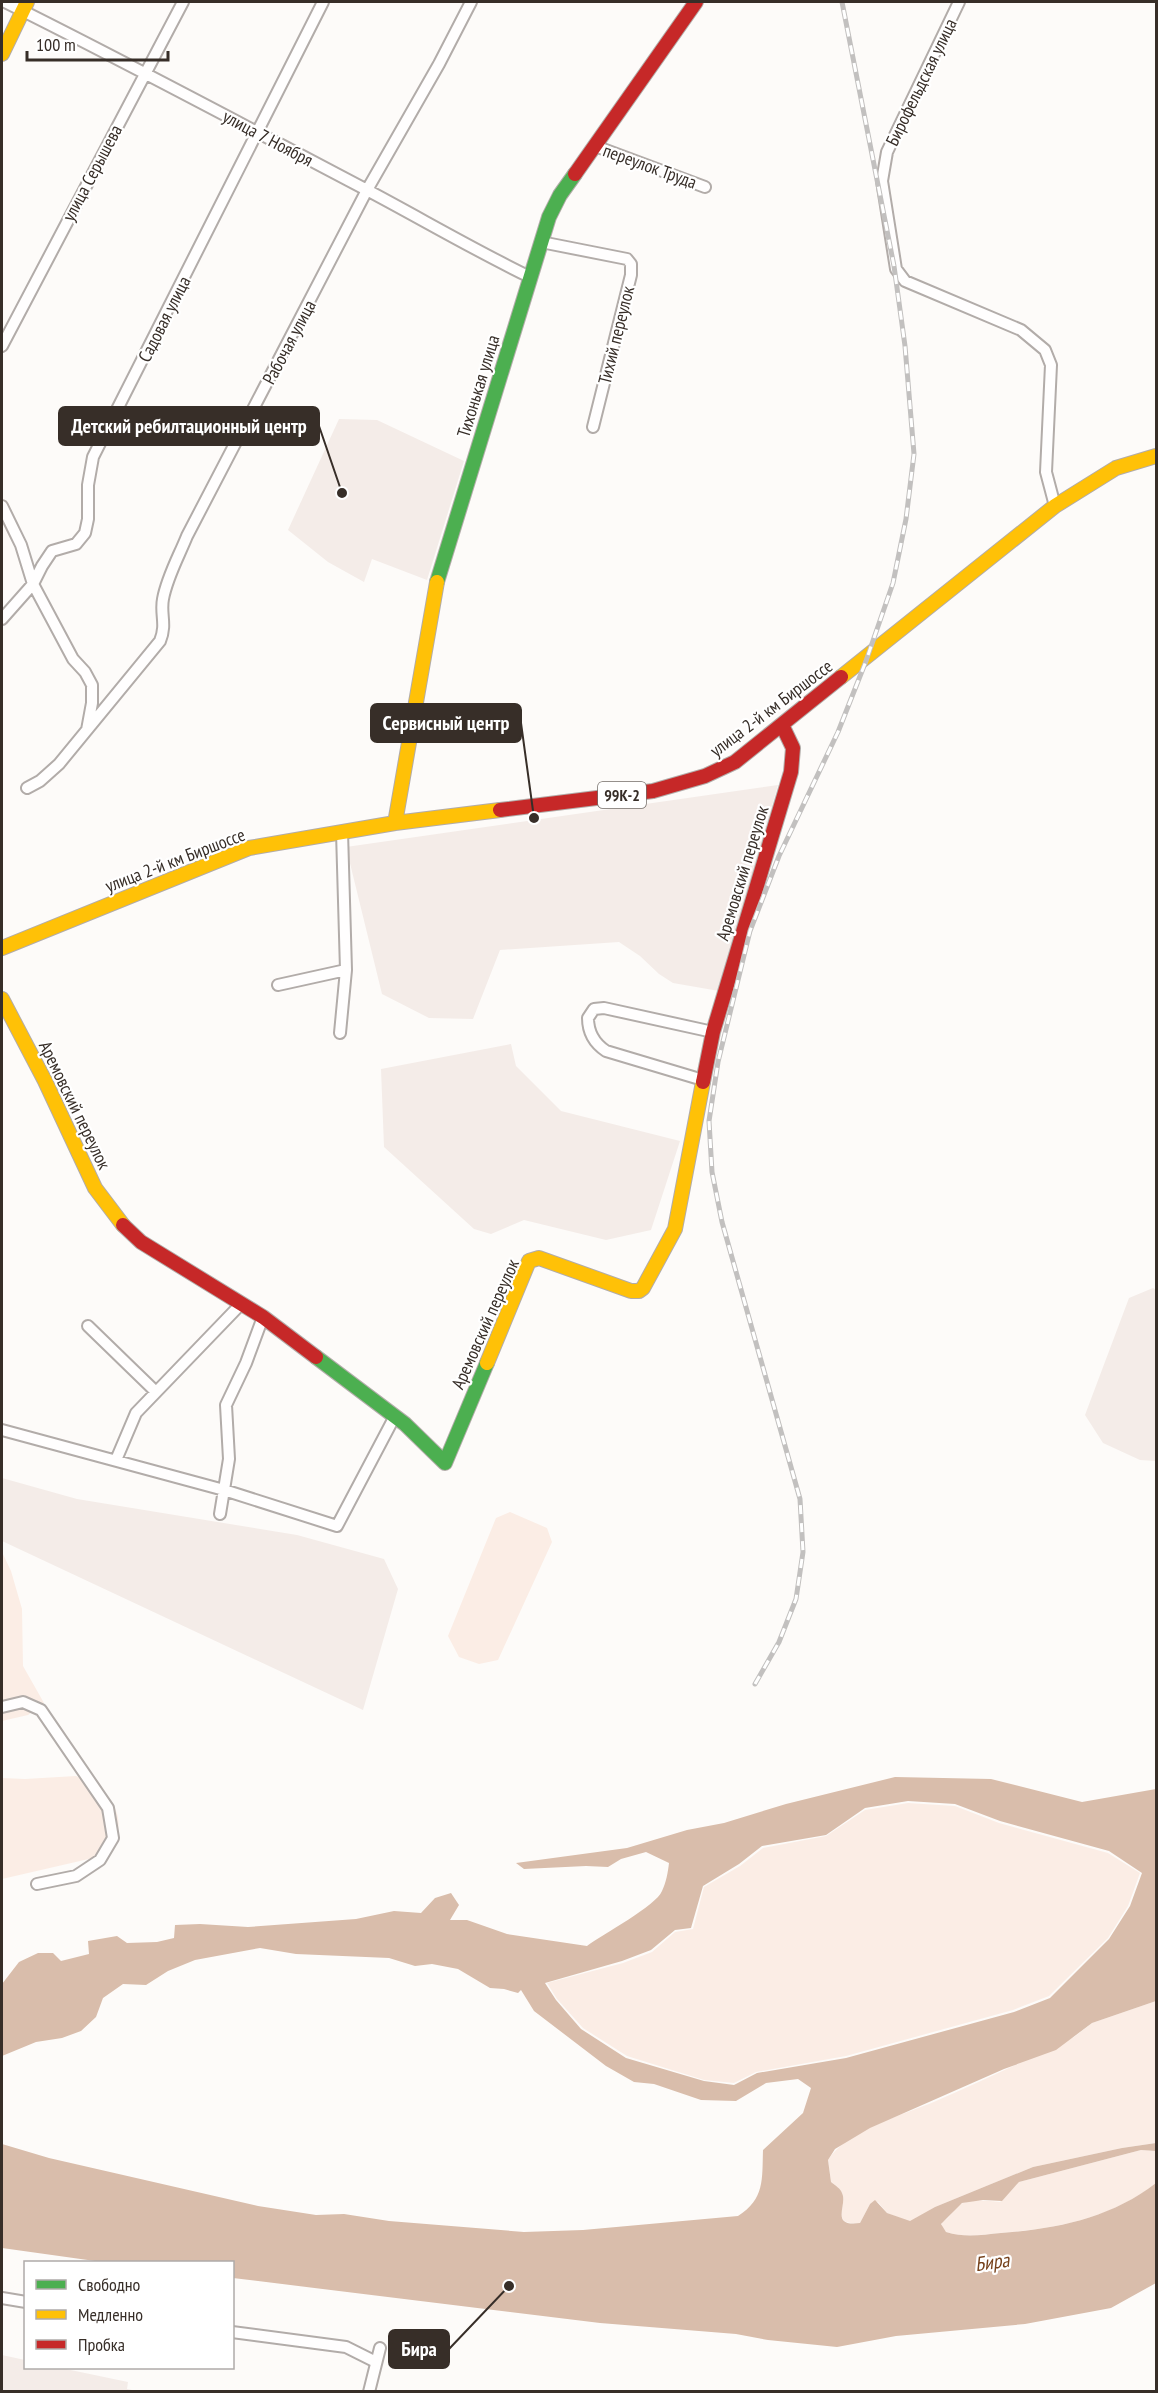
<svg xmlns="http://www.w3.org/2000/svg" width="1158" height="2393" font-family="'PT Sans Narrow',sans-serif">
<rect width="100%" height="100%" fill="#fdfbf9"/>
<!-- built -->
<path fill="#f4ece8" d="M339,419L377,420L464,461L427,580L372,559L364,582L328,562L288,530Z
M778,785L719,991L673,983L659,974L640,956L619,942L500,950L473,1019L429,1018L382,994L346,847Z
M511,1044L516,1066L561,1111L680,1141L651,1230L606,1240L524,1220L491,1234L474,1229L384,1147L381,1069Z
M1153,1288L1156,1290V1461L1140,1460L1103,1443L1085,1415L1129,1298Z
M2,1478L77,1499L297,1535L384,1559L398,1589L363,1710L2,1541Z
M2,2355L25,2360L26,2368H61L128,2382L127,2389L137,2391H2Z"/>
<!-- green -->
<path fill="#fbede5" d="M510,1512L547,1528L552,1542L498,1660L479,1664L459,1657L448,1636L496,1518Z
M2,1552L11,1571L22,1609L23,1666L44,1703L28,1715L2,1721Z
M76,1776C109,1792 129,1811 113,1849L93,1858L2,1879V1778L25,1779Z
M908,1803L955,1806L999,1823L1108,1853L1140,1873L1128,1906L1108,1938L1049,1996L1013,2010L846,2056L756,2072L734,2083L704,2080L627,2056L583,2028L557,1999L547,1983L623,1963L652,1952L675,1932L693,1929L704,1887L740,1866L763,1848L826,1836L865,1810Z
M1156,2001V2143L1122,2148L1033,2167L935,2207L910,2222L887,2213L878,2202L870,2204L860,2223C829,2226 848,2205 842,2193C841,2189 835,2185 831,2182L828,2160C847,2130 903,2115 936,2101C982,2081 1029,2059 1074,2037L1092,2023Z
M1141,2150L1156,2151V2183C1113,2218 1055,2229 1000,2233C981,2235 964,2238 946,2232L941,2226L942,2222C950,2218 950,2214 956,2208C965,2197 987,2201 1000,2202L1019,2182Z"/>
<!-- water -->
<path fill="#d9bdab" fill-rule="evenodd" d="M895,1777L991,1779L1082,1802L1156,1789V2001L1092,2023L1056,2050L1004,2069L870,2128L835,2149L828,2160L831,2182C835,2185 841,2189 842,2193C848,2205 829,2227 860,2223L870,2204L875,2200L887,2213L910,2221L935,2207L1033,2167L1122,2148L1156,2143V2151L1141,2150L1019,2182L1002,2201L983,2200L962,2203L941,2224L946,2232C965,2238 981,2235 1001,2233C1056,2229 1111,2218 1156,2183V2283L1111,2308L1025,2324L896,2336L837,2347L768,2340L736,2334L600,2323L233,2278L232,2262H102L2,2248V2144L49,2158L258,2206L316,2215L344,2214L389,2221L524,2232L583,2230L738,2216C765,2199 762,2179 763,2150L803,2113L811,2088L798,2079L766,2083L736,2101L701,2100L654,2084L634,2082L606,2066L534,2011L521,1990L518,1993L504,1989L490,1988L458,1969L432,1964L415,1966L389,1958L296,1954L260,1948L195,1960L168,1971L146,1985L123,1984L103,1998L96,2017L81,2031L62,2038L36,2042L2,2056V1984L19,1962L38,1953H53L61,1961L89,1954L88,1941L117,1936L127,1943L157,1942L174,1938L175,1925L200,1924L248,1927L356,1919L394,1911L421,1913L435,1898L451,1893L459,1905L450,1920H467L507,1934L587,1946C603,1934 656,1906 662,1891C666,1883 668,1872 669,1863L646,1852L621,1859L608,1867L586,1866L524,1869L516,1863L627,1848L687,1830L724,1823L786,1804ZM908,1801L955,1804L1000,1821L1109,1851L1142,1873L1130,1906L1109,1939L1050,1998L1014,2012L846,2058L757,2073L734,2085L704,2081L626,2058L581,2029L556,2000L545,1983L622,1961L651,1950L675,1930L691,1928L703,1886L739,1864L762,1846L826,1835L865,1808Z"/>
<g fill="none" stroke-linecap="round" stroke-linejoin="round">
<defs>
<path id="street" d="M5,2C126,62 245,126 365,189C420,218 474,250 530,277
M959,2L887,152L882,181L896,269L905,281L1021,330L1045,350L1051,365L1046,472L1055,506
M595,146L705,187
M541,242L627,259L631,264V275L593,427
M2,346L183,2
M2,506L21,545L33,584L73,659L85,672L92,685V703L87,730
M2,619L33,584L42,566L52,551L76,544L85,533L88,519V485L93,457L323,2
M27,788L40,781L59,764L160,641C167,624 160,614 163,599C167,577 179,556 187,536L367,190L439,64L471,2
M278,985L346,970L342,832
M340,1033L346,970
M703,1080L606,1051C594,1043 588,1032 588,1018L594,1009L604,1008L713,1032
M88,1326L156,1392
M2,1430L224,1490L337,1526L395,1416
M116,1460L136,1413L241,1304
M220,1514L229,1459L226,1405L246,1363L263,1317
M2,1707L23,1702L41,1710L108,1808L113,1838L100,1860L76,1876L37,1884
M2,2298L26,2302
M232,2332L346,2347L376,2362
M369,2392L380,2348"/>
<path id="fast" d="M437,582L549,217L560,195L575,174
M316,1357L405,1424L445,1463L487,1363"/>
<path id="slow" d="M2,54L27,2
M841,677L1055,506L1116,468L1156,456
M395,823L437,582
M2,948L249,848L395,823L500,810
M2,999L45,1081L95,1188L123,1225
M487,1363L529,1261L539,1258L631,1291H639L643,1288L675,1229L703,1082"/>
<path id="jam" d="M575,174L696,2
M500,810L653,791L705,776L735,762L841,677
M703,1082L713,1032L791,772L793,748L782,725
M123,1225L141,1242L263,1317L316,1357"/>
</defs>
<!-- street casing -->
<use href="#street" stroke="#b2aca9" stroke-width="14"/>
<!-- fast casing -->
<use href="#fast" stroke="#b2aca9" stroke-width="16"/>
<!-- slow casing -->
<use href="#slow" stroke="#b2aca9" stroke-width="16"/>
<!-- jam casing -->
<use href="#jam" stroke="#b2aca9" stroke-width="16"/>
<!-- street -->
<use href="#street" stroke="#fffefe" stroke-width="10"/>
<!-- fast -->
<use href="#fast" stroke="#4caf50" stroke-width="14"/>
<!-- slow -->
<use href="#slow" stroke="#ffc107" stroke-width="14"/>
<!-- jam -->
<use href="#jam" stroke="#c62828" stroke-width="14"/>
<defs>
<path id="rail" d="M755,1684L779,1642L796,1599L803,1552L800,1499L722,1222L712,1172L709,1121L718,1062L750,931L779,856L838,732L866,661L893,583L906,519L914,454L905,346L894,266L842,2"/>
</defs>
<!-- rail casing -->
<use href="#rail" stroke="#c2c0bf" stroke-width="5"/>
<!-- rail -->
<use href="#rail" stroke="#fff" stroke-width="3" stroke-dasharray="9" stroke-linecap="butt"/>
</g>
<g text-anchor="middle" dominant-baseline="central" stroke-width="4.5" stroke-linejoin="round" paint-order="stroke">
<!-- shield labels -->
<rect fill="#fff" stroke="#736d68" stroke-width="1.5" x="598" y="782" width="48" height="26" rx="4.5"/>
<g font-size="16" font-weight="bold" fill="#372e28">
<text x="622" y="795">99К-2</text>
</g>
<!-- street labels -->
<g font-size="18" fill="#372e28" stroke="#fff">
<text transform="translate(921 82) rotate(-64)">Бирофельдская улица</text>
<text transform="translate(268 138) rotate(28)">улица 7 Ноября</text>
<text transform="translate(650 166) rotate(20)">переулок Труда</text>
<text transform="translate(92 173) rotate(-62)">улица Серышева</text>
<text transform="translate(164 319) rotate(-63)">Садовая улица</text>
<text transform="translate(616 335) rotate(-76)">Тихий переулок</text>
<text transform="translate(289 342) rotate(-62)">Рабочая улица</text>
<text transform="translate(478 386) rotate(-73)">Тихонькая улица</text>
<text transform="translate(771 708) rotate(-37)">улица 2-й км Биршоссе</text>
<text transform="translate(175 860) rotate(-21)">улица 2-й км Биршоссе</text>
<text transform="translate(742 873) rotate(-73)">Аремовский переулок</text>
<text transform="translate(75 1105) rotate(64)">Аремовский переулок</text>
<text transform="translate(485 1324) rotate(-66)">Аремовский переулок</text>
</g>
<!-- water labels -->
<g font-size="20" font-style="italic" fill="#76421c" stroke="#fff">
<text transform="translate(992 2262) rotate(-8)">Бира</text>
</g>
</g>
<!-- callouts -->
<path fill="none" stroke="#372e28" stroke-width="2" d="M342 493L319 426M534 818L521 723M509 2286L449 2349"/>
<g fill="#372e28" stroke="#fff" stroke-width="2">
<circle cx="342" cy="493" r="6"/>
<circle cx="534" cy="818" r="6"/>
<circle cx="509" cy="2286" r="6"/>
</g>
<g fill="#372e28" stroke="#372e28" stroke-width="2">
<rect x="59" y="407" width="260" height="38" rx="6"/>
<rect x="371" y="704" width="150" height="38" rx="6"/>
<rect x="389" y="2330" width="60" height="38" rx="6"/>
</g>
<g font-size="20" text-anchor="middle" font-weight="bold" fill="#fff">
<text x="189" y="433">Детский ребилтационный центр</text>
<text x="446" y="730">Сервисный центр</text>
<text x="419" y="2356">Бира</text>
</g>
<!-- border -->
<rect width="1158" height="2393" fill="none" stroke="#372e28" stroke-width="6"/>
<!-- legend -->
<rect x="24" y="2261" width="210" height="108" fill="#ffffff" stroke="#afaba9" stroke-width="1.5"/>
<rect x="36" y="2280" width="30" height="9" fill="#4caf50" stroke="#afaba9" stroke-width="1.5"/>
<text x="78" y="2291" font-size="18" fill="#372e28">Свободно</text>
<rect x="36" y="2310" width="30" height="9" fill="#ffc107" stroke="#afaba9" stroke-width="1.5"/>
<text x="78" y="2321" font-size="18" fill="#372e28">Медленно</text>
<rect x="36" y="2340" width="30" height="9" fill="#c62828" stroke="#afaba9" stroke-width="1.5"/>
<text x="78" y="2351" font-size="18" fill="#372e28">Пробка</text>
<!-- scale -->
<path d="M27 51v9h141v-9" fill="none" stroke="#372e28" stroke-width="3"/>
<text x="36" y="51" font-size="18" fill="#372e28" stroke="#ffffff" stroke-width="4.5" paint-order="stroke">100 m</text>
</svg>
